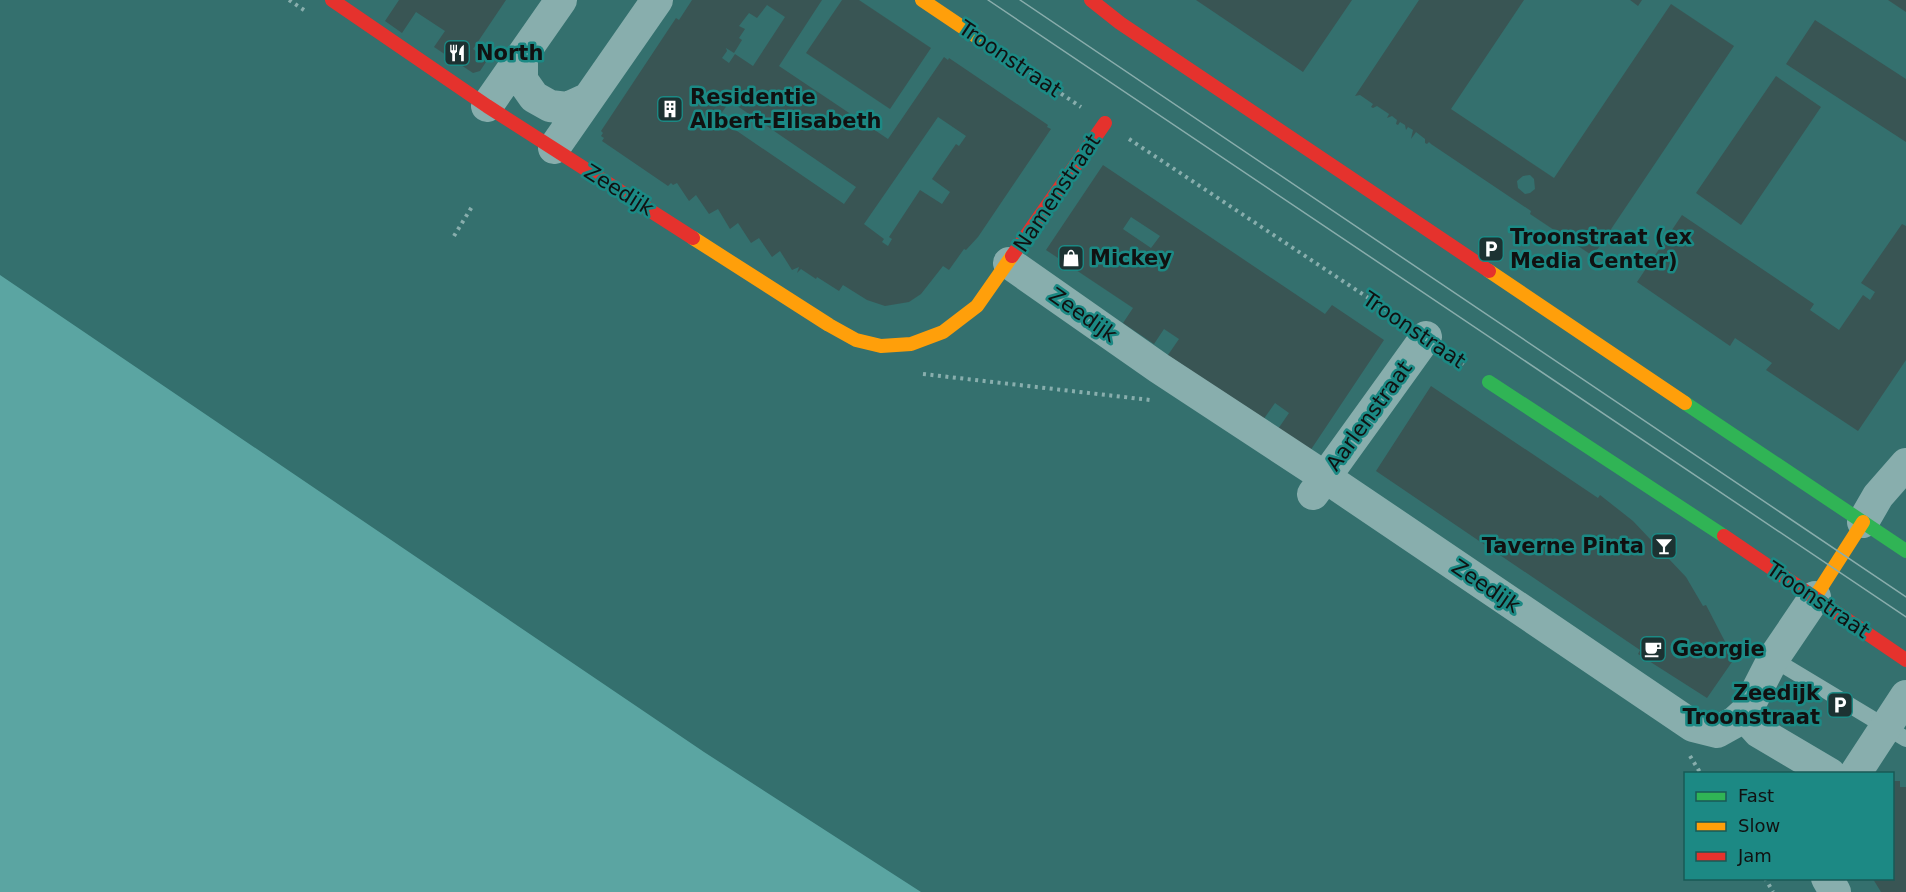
<svg xmlns="http://www.w3.org/2000/svg" width="1906" height="892" font-family="'DejaVu Sans',sans-serif">
<rect width="100%" height="100%" fill="#34706e"/>
<!-- water -->
<path fill="#5ba5a2" d="M0,275L704,752L921,892H0Z"/>
<!-- building -->
<path fill="#395554" fill-rule="evenodd" d="M399,0H506L473,49L488,59L480,71L473,73L434,47L445,31L416,12L402,33L385,21Z
M692,0H822L779,66L888,139L944,57L948,60L949,58L1048,125L1047,127L1051,129L978,237L966,250L964,249L949,270L943,266L921,294L909,302L885,306L867,300L843,285L839,291L817,277L816,279L801,269L797,273L799,267L792,270L780,251L772,257L759,238L751,243L738,223L730,229L718,209L709,214L696,195L689,201L677,183L673,185L671,183L668,186L602,141L604,138L601,136L603,133L601,131L676,18L679,20ZM767,5L785,17L753,66L735,54L729,63L722,58L727,51L726,48L734,53L742,40L739,38L745,29L739,26L749,13L757,18ZM730,101L856,187L844,204L718,118ZM938,117L966,136L959,146L956,144L932,179L950,192L942,204L920,190L889,237L892,239L888,246L882,242L884,239L864,224Z
M842,0H859L931,48L890,109L806,53Z
M1196,0H1352L1303,72Z
M1419,0H1524L1451,109L1554,178L1671,4L1734,46L1593,256L1530,214L1531,211L1431,144L1429,142L1427,144L1425,143V139L1416,132L1411,139L1413,130L1408,127L1406,130L1405,125L1400,122L1398,125L1396,124L1397,120L1392,116L1387,118L1389,114L1377,106L1373,108L1371,107L1373,104L1360,95L1355,96ZM1530,175L1534,179L1535,189L1530,193L1525,194L1518,188L1517,181L1523,176Z
M1630,0H1642L1638,6Z
M1888,0H1906V12Z
M1815,20L1906,79V142L1786,64Z
M1776,76L1821,107L1741,225L1696,193Z
M1103,165L1325,314L1332,305L1384,340L1310,451L1278,429L1289,413L1275,403L1263,420L1168,355L1179,339L1164,329L1154,344L1123,323L1133,308L1046,250ZM1131,217L1160,236L1151,248L1123,229Z
M1682,215L1814,304L1810,310L1839,330L1863,295L1870,300L1875,292L1861,283L1902,224L1906,226V360L1858,431L1766,370L1772,363L1735,338L1730,346L1637,282Z
M1431,386L1598,498L1600,495L1633,521L1686,577L1703,606L1706,605L1734,659L1707,698L1638,654L1640,650L1376,471Z
M1893,781H1900V787H1906V892H1881L1873,879H1893Z"/>
<g fill="none" stroke-linecap="round" stroke-linejoin="round">
<!-- path -->
<path stroke="#88aead" stroke-width="4" stroke-dasharray="3 4.5" stroke-linecap="butt" d="M289,0L304,10
M1005,56L1081,107
M1129,139L1403,321
M454,236L473,205
M1451,355L1464,364
M923,374L1150,400
M1690,756L1701,774
M1765,878L1773,892"/>
<!-- lane -->
<path stroke="#88aead" stroke-width="16" d="M1773,659L1906,739"/>
<!-- street -->
<path stroke="#88aead" stroke-width="32" d="M522,56V80L534,97L550,106L567,108L589,98
M487,106L561,0
M554,148L657,0
M1009,263L1159,368L1325,477L1693,726L1717,732L1735,722L1746,712L1773,659L1815,597
M1313,494L1426,337
M1863,522L1878,496L1906,464
M1746,712L1750,722L1759,732L1830,774
M1855,774L1906,696
M1827,878L1835,892"/>
<!-- fast -->
<path stroke="#30b455" stroke-width="14" d="M1489,382L1724,536
M1685,403L1906,551"/>
<!-- slow -->
<path stroke="#ff9f0a" stroke-width="14" d="M922,0L980,39
M693,238L829,325L856,340L881,346L911,344L943,332L977,306L1012,256
M1489,271L1685,403
M1815,597L1863,522"/>
<!-- jam -->
<path stroke="#e5322d" stroke-width="14" d="M332,0L487,106L693,238
M1091,0L1120,23L1489,271
M1012,256L1105,123
M1724,536L1906,660"/>
<!-- tram -->
<path stroke="#89adac" stroke-width="1.5" d="M988,0L1906,617
M1020,0L1906,597"/>
</g>
<!-- icons -->
<defs>
<symbol id="restaurant-square" viewBox="-11 -11 22 22"><rect x="-9" y="-9" width="18" height="18" rx="4" fill="#1d3232" stroke="#1c8984"/><path d="M-5-6h1v4h1v-4h1v4h1v-4h1v5L-1.5 .5V6h-2V.5L-5-1ZM5-6V6H3V1.5H1.5Q1.5-4 5-6Z" fill="#fff"/></symbol>
<symbol id="building-square" viewBox="-11 -11 22 22"><rect x="-9" y="-9" width="18" height="18" rx="4" fill="#1d3232" stroke="#1c8984"/><path d="M-4-6H4V6H1V3H-1V6H-4ZM-2.5-4.3h1.7v1.8h-1.7ZM.8-4.3h1.7v1.8H.8ZM-2.5-1h1.7V.8h-1.7ZM.8-1h1.7V.8H.8Z" fill="#fff"/></symbol>
<symbol id="parking-square" viewBox="-11 -11 22 22"><rect x="-9" y="-9" width="18" height="18" rx="4" fill="#1d3232" stroke="#1c8984"/><path d="M-3.5-5.5H1a3.5 3.5 0 0 1 0 7H-1V5.5H-3.5ZM-1-3.4V-.6H.8a1.4 1.4 0 0 0 0-2.8Z" fill="#fff"/></symbol>
<symbol id="shop-square" viewBox="-11 -11 22 22"><rect x="-9" y="-9" width="18" height="18" rx="4" fill="#1d3232" stroke="#1c8984"/><path d="M-5-2.5h2.3a2.7 3.5 0 0 1 5.4 0H5L5.5 6h-11ZM-1.5-2.5h3a1.5 2.3 0 0 0-3 0Z" fill="#fff"/></symbol>
<symbol id="bar-square" viewBox="-11 -11 22 22"><rect x="-9" y="-9" width="18" height="18" rx="4" fill="#1d3232" stroke="#1c8984"/><path d="M-6-5H6L.8 .8V4.5H3.5V6h-7V4.5H-.8V.8Z" fill="#fff"/></symbol>
<symbol id="cafe-square" viewBox="-11 -11 22 22"><rect x="-9" y="-9" width="18" height="18" rx="4" fill="#1d3232" stroke="#1c8984"/><path d="M-5.5-4.5H6V0H3Q3 3.5 0 3.5H-2.5Q-5.5 3.5-5.5 0ZM3-3.2v2h1.7v-2ZM-6 4.5H4V6H-6Z" fill="#fff"/></symbol>
</defs>
<g fill-rule="evenodd">
<use href="#restaurant-square" x="442" y="38" width="30" height="30"/>
<use href="#building-square" x="655" y="94" width="30" height="30"/>
<use href="#parking-square" x="1476" y="234" width="30" height="30"/>
<use href="#shop-square" x="1056" y="243" width="30" height="30"/>
<use href="#bar-square" x="1649" y="531" width="30" height="30"/>
<use href="#cafe-square" x="1638" y="634" width="30" height="30"/>
<use href="#parking-square" x="1825" y="690" width="30" height="30"/>
</g>
<g text-anchor="middle" dominant-baseline="central" stroke-width="5" stroke-linejoin="round" paint-order="stroke">
<!-- poi labels -->
<g font-size="21" font-weight="bold" fill="#111" stroke="#1c8984" text-anchor="start">
<text x="476" y="53">North</text>
<text x="690" y="97">Residentie<tspan x="690" dy="24">Albert-Elisabeth</tspan></text>
<text x="1510" y="237">Troonstraat (ex<tspan x="1510" dy="24">Media Center)</tspan></text>
<text x="1090" y="258">Mickey</text>
<text x="1644" y="546" text-anchor="end">Taverne Pinta</text>
<text x="1672" y="649">Georgie</text>
<text x="1820" y="693" text-anchor="end">Zeedijk<tspan x="1820" dy="24">Troonstraat</tspan></text>
</g>
<!-- street labels -->
<g font-size="21" fill="#111" stroke="#1c8984">
<text transform="translate(1010 59) rotate(34)">Troonstraat</text>
<text transform="translate(619 190) rotate(32)">Zeedijk</text>
<text transform="translate(1057 193) rotate(-56)">Namenstraat</text>
<text transform="translate(1083 315) rotate(35)">Zeedijk</text>
<text transform="translate(1414 330) rotate(34)">Troonstraat</text>
<text transform="translate(1369 416) rotate(-54)">Aarlenstraat</text>
<text transform="translate(1486 586) rotate(34)">Zeedijk</text>
<text transform="translate(1818 600) rotate(34)">Troonstraat</text>
</g>
</g>
<!-- legend -->
<rect x="1684" y="772" width="210" height="108" fill="#1c8984" stroke="#185956" stroke-width="1.5"/>
<rect x="1696" y="792" width="30" height="9" fill="#30b455" stroke="#185956" stroke-width="1.5"/>
<text x="1738" y="802" font-size="18" fill="#111111">Fast</text>
<rect x="1696" y="822" width="30" height="9" fill="#ff9f0a" stroke="#185956" stroke-width="1.5"/>
<text x="1738" y="832" font-size="18" fill="#111111">Slow</text>
<rect x="1696" y="852" width="30" height="9" fill="#e5322d" stroke="#185956" stroke-width="1.5"/>
<text x="1738" y="862" font-size="18" fill="#111111">Jam</text>
</svg>
